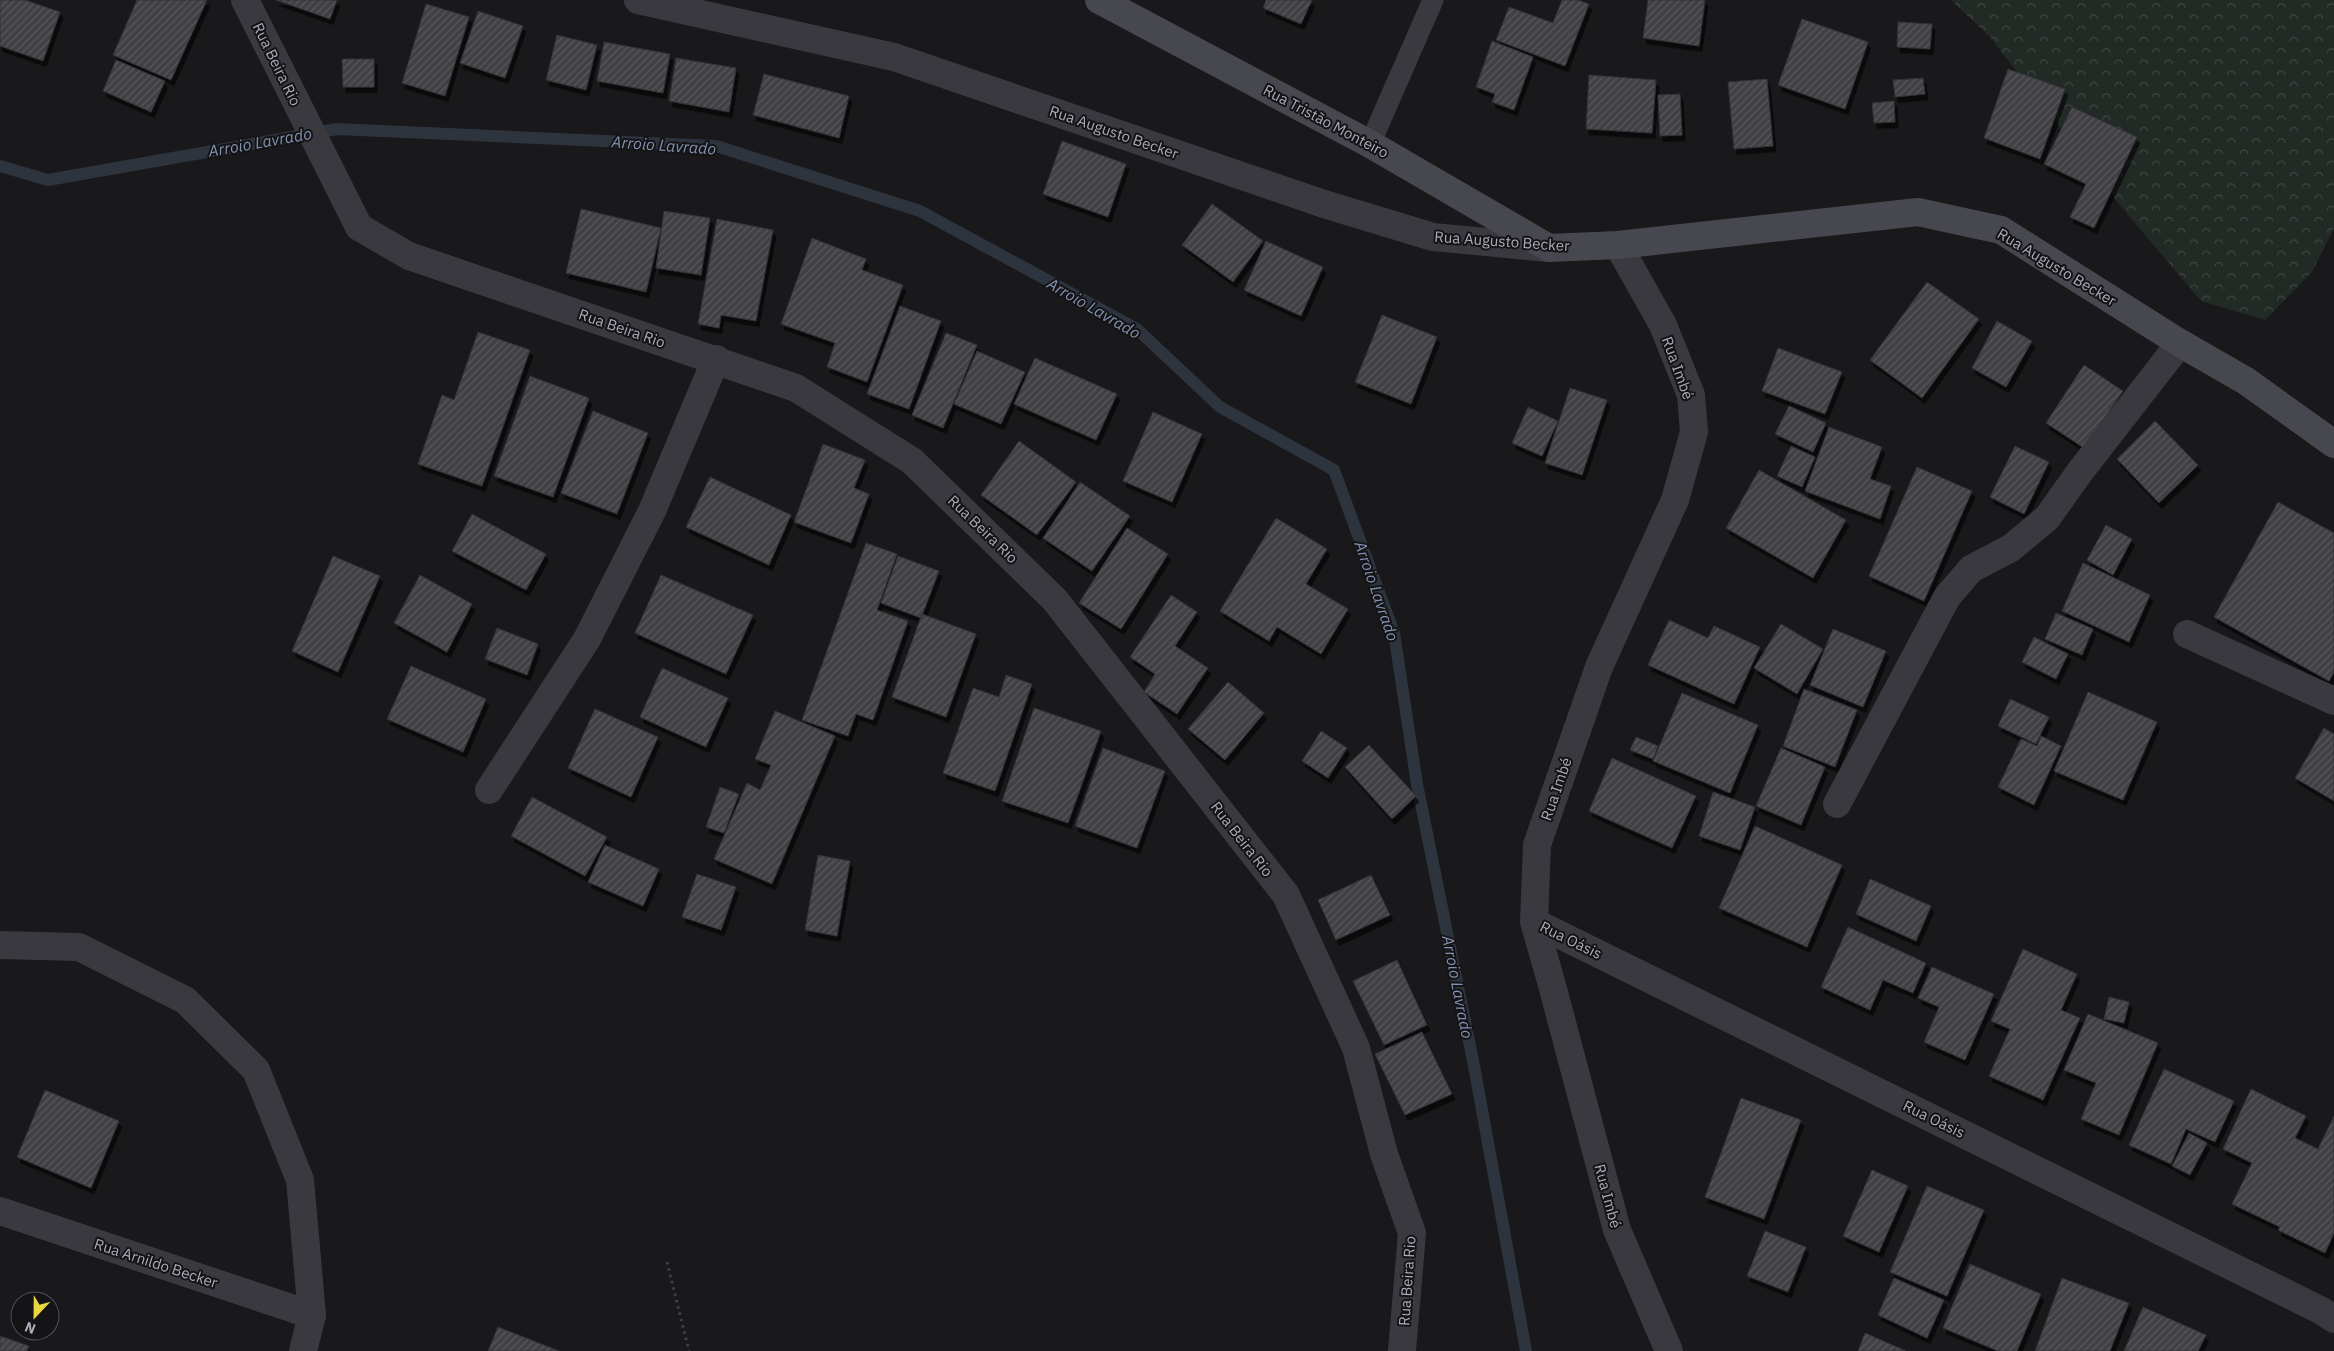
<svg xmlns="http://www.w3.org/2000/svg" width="2334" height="1351" font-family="'IBM Plex Sans',sans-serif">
<defs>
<pattern id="forest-crowns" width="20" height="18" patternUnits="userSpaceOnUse" patternTransform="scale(1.25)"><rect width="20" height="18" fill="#222a25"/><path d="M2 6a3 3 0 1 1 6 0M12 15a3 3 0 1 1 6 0" fill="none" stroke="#3f4643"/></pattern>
<pattern id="building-hatch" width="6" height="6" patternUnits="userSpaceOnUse" patternTransform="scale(1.25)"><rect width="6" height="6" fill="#404044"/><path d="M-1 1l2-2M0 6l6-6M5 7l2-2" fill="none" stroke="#59595d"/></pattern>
<filter id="shadow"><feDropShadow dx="3" dy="5.5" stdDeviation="0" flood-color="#0009"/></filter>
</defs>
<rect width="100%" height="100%" fill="#19181a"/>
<!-- forest -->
<path fill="url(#forest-crowns)" d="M1951,0H2334V228L2312,272L2265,320L2201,301L2119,204L1990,37Z"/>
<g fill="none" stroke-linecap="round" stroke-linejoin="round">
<!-- stream -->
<path stroke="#2e343e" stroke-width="12" d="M0,166L48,180L337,129L716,146L920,211L1137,329L1220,407L1334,470L1394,633L1417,784L1474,1066L1526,1351"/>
</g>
<!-- building -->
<path fill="url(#building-hatch)" stroke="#333236" filter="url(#shadow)" d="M0,0H25L60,12L43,61L0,46Z
M137,0H207L171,80L113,55Z
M276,0H337L330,19Z
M1266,0H1312L1301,24L1263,8Z
M1562,0H1578L1589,4L1565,66L1496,40L1509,7L1553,23Z
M1648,0H1705L1699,46L1643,38Z
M426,4L469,17L445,96L402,83Z
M478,11L523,26L505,78L460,63Z
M1802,19L1868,42L1845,109L1778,85Z
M1898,22L1932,24L1930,49L1897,47Z
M557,35L597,45L586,90L546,80Z
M1492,41L1533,57L1514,110L1492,102L1495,94L1476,87Z
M604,42L670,54L663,93L597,81Z
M676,58L736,68L729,112L669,101Z
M342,59H374V87H343Z
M116,60L165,81L151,112L103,91Z
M2008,69L2065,89L2040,159L1984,138Z
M764,74L849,96L839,138L753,115Z
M1589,75L1656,80L1652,133L1586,129Z
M1923,78L1925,94L1895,97L1893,80Z
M1767,79L1773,146L1734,149L1728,82Z
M1680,94L1682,135L1660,136L1658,95Z
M1894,101L1895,122L1874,123L1872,103Z
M2072,107L2137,137L2094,228L2070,217L2086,184L2044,164Z
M1062,141L1126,164L1108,217L1043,194Z
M1212,204L1263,241L1233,282L1182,245Z
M581,209L661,228L646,292L566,273Z
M664,211L710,218L701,275L656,268Z
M717,219L773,230L756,321L721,315L719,328L698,324Z
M812,238L866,259L862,270L903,285L867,382L827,367L835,343L781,324Z
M1266,241L1323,267L1301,316L1244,290Z
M1927,282L1979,319L1922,398L1870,360Z
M900,306L941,321L909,409L867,394Z
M1382,315L1437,337L1411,404L1355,382Z
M1997,321L2032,341L2006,387L1972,368Z
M478,332L530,350L482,486L418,464L442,395L454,400Z
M946,333L977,345L943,428L912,415Z
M1778,348L1842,372L1825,414L1762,391Z
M977,351L1025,372L1001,424L954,404Z
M1035,358L1117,394L1096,440L1014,404Z
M2084,365L2123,391L2084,448L2046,423Z
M530,376L589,398L553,497L494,476Z
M1570,388L1607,400L1582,475L1545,463Z
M1789,406L1826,423L1813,452L1775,434Z
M1528,407L1558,421L1542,456L1512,443Z
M593,411L648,433L617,514L561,493Z
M1153,412L1202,434L1172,502L1123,481Z
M2155,421L2198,465L2159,503L2117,459Z
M1829,427L1882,447L1870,479L1891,486L1880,519L1805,491Z
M1019,441L1076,482L1037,535L981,495Z
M823,444L865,460L854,488L869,494L851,543L794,522Z
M1791,446L1815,457L1802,487L1777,476Z
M2015,446L2049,462L2024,514L1990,497Z
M1917,467L1972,491L1924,601L1869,576Z
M1759,470L1846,520L1813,578L1726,528Z
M710,477L791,515L769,565L686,527Z
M1080,482L1130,516L1092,571L1043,538Z
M2278,502L2334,533V672L2329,681L2214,617Z
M472,514L546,554L526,590L452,551Z
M1276,518L1327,549L1306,584L1348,609L1321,654L1277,627L1269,641L1220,611Z
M2106,525L2132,539L2113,575L2087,560Z
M1127,528L1168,554L1121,629L1079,603Z
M866,543L897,554L877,610L908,621L873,720L856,714L848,736L802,720Z
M333,556L380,576L338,672L292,651Z
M898,556L939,571L921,618L881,603Z
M2083,563L2150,595L2129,642L2062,611Z
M420,575L472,604L447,652L394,623Z
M661,575L753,615L726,674L635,633Z
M1171,595L1197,612L1175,646L1208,668L1177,714L1144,692L1155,674L1130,657Z
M2056,613L2093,629L2082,655L2045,639Z
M922,614L976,634L946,717L892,697Z
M1669,620L1708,638L1714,626L1760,647L1734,704L1648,665Z
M1781,624L1823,649L1797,694L1754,668Z
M497,628L538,644L527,675L485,659Z
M1833,629L1886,651L1863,707L1810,685Z
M2034,637L2068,654L2056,679L2022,662Z
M411,666L486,699L463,752L387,719Z
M662,668L728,698L706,747L640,717Z
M1006,675L1032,684L995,791L943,773L973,688L999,697Z
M1228,682L1264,713L1225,760L1188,729Z
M1804,689L1857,710L1835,767L1783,746Z
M2088,692L2157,722L2123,800L2054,771Z
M1682,693L1758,725L1730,793L1653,761Z
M2010,699L2049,717L2036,744L1998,726Z
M1034,708L1101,731L1068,823L1002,801Z
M595,709L658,737L631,797L568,768Z
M775,711L835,736L772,884L714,859L747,783L760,790L771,765L755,759Z
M2324,728L2334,734V801L2295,778Z
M1321,731L1347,748L1328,778L1302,761Z
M2041,736L2061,746L2034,805L1998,787L2021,739L2037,746Z
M1636,737L1658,746L1653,759L1630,750Z
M1369,745L1416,796L1392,819L1345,767Z
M1103,748L1165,771L1137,848L1075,826Z
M1781,748L1825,767L1801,825L1756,806Z
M1612,758L1696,796L1672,848L1589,811Z
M720,787L739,794L724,833L706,827Z
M1713,792L1755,807L1740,850L1699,836Z
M532,797L607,837L585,876L511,836Z
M1755,826L1842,865L1807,947L1719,908Z
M605,845L659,869L643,906L588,882Z
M818,855L850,861L837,936L805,930Z
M697,874L736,887L721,930L682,917Z
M1371,875L1390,915L1336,940L1318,900Z
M1870,879L1931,906L1916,941L1856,914Z
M1848,927L1926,963L1913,993L1883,980L1870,1010L1821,987Z
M2023,949L2077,974L2061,1010L2080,1018L2043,1100L1989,1076L2010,1029L1991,1021Z
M1397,960L1427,1025L1384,1045L1353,981Z
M1932,967L1994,994L1965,1060L1924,1042L1939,1007L1918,998Z
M2109,997L2129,1002L2124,1023L2104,1019Z
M2088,1014L2158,1043L2119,1135L2081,1119L2096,1083L2064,1070Z
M1422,1032L1452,1094L1405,1115L1375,1054Z
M2164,1069L2234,1101L2215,1142L2186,1129L2171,1164L2129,1145Z
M2251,1089L2306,1116L2295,1138L2318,1149L2334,1116V1233L2325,1253L2278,1230L2280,1227L2232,1204L2252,1163L2223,1149Z
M45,1090L119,1121L91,1188L17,1157Z
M1741,1098L1801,1120L1764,1219L1705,1197Z
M2189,1133L2207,1143L2190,1175L2172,1166Z
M1872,1170L1908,1186L1879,1252L1843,1236Z
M1927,1186L1984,1210L1947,1296L1890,1272Z
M1765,1231L1806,1247L1788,1292L1747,1276Z
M1970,1264L2041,1294L2017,1351H1998L1943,1328Z
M1894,1278L1944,1300L1927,1338L1878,1315Z
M2062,1278L2129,1303L2110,1351H2035Z
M2143,1307L2206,1335L2198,1351H2124Z
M498,1327L559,1351H488Z
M1865,1333L1906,1351H1858Z
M0,1336L29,1346L27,1351H0Z"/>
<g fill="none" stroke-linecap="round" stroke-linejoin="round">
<!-- path -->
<path stroke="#3f4046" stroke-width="3" stroke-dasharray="2.5 4" stroke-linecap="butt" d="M667,1262L689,1351"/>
<!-- service -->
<path stroke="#3a393f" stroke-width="21" d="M1370,144L1433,0"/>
<!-- minor -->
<path stroke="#3a393f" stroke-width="28" d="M245,0L359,227L409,256L796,388L912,461L1055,600L1286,895L1356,1048L1384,1154L1412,1233L1402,1351
M1618,245L1663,325L1691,395L1694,432L1675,500L1599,667L1537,845L1534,922L1552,985L1617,1230L1669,1351
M2187,634L2334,701
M489,790L587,639L652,511L716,359
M1837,804L1947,597L1971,569L2011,548L2047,518L2079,473L2180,343
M1534,922L2322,1311L2334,1319
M0,1211L312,1315"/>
<!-- tertiary -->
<path stroke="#3a393f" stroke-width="28" d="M638,0L894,57L1324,204L1433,237L1549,248
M0,945L79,947L185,1000L256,1070L300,1180L312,1315L303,1351"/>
<!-- secondary -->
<path stroke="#47474f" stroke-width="28" d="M1099,0L1370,144L1549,248L1618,245L1918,212L2001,230L2180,343L2246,381L2334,444"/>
</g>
<g text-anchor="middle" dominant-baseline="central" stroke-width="4" stroke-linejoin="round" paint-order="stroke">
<!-- street labels -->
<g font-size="15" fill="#abacb9" stroke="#141315">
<text transform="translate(277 64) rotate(64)">Rua Beira Rio</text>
<text transform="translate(1326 121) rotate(28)">Rua Tristão Monteiro</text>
<text transform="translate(1114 132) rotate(19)">Rua Augusto Becker</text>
<text transform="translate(1502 241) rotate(4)">Rua Augusto Becker</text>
<text transform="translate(2057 267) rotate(31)">Rua Augusto Becker</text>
<text transform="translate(622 328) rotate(19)">Rua Beira Rio</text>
<text transform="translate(1678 368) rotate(70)">Rua Imbé</text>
<text transform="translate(983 529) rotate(44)">Rua Beira Rio</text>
<text transform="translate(1556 789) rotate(-71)">Rua Imbé</text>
<text transform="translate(1242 839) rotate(52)">Rua Beira Rio</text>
<text transform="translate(1571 940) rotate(26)">Rua Oásis</text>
<text transform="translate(1934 1119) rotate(26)">Rua Oásis</text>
<text transform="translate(1608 1196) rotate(75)">Rua Imbé</text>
<text transform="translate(156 1263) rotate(18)">Rua Arnildo Becker</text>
<text transform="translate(1407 1281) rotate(-86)">Rua Beira Rio</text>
</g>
<!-- water labels -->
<g font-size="16" font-style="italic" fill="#8492b2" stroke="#141315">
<text transform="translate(260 142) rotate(-10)">Arroio Lavrado</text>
<text transform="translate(664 145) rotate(4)">Arroio Lavrado</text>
<text transform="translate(1094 308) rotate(30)">Arroio Lavrado</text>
<text transform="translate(1377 591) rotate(71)">Arroio Lavrado</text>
<text transform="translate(1458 987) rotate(79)">Arroio Lavrado</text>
</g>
</g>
<!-- north arrow -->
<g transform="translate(35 1316) rotate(202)"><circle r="24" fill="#141315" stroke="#505057"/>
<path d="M0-4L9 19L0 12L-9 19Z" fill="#ead740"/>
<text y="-8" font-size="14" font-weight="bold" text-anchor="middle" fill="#abacb9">N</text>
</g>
</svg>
